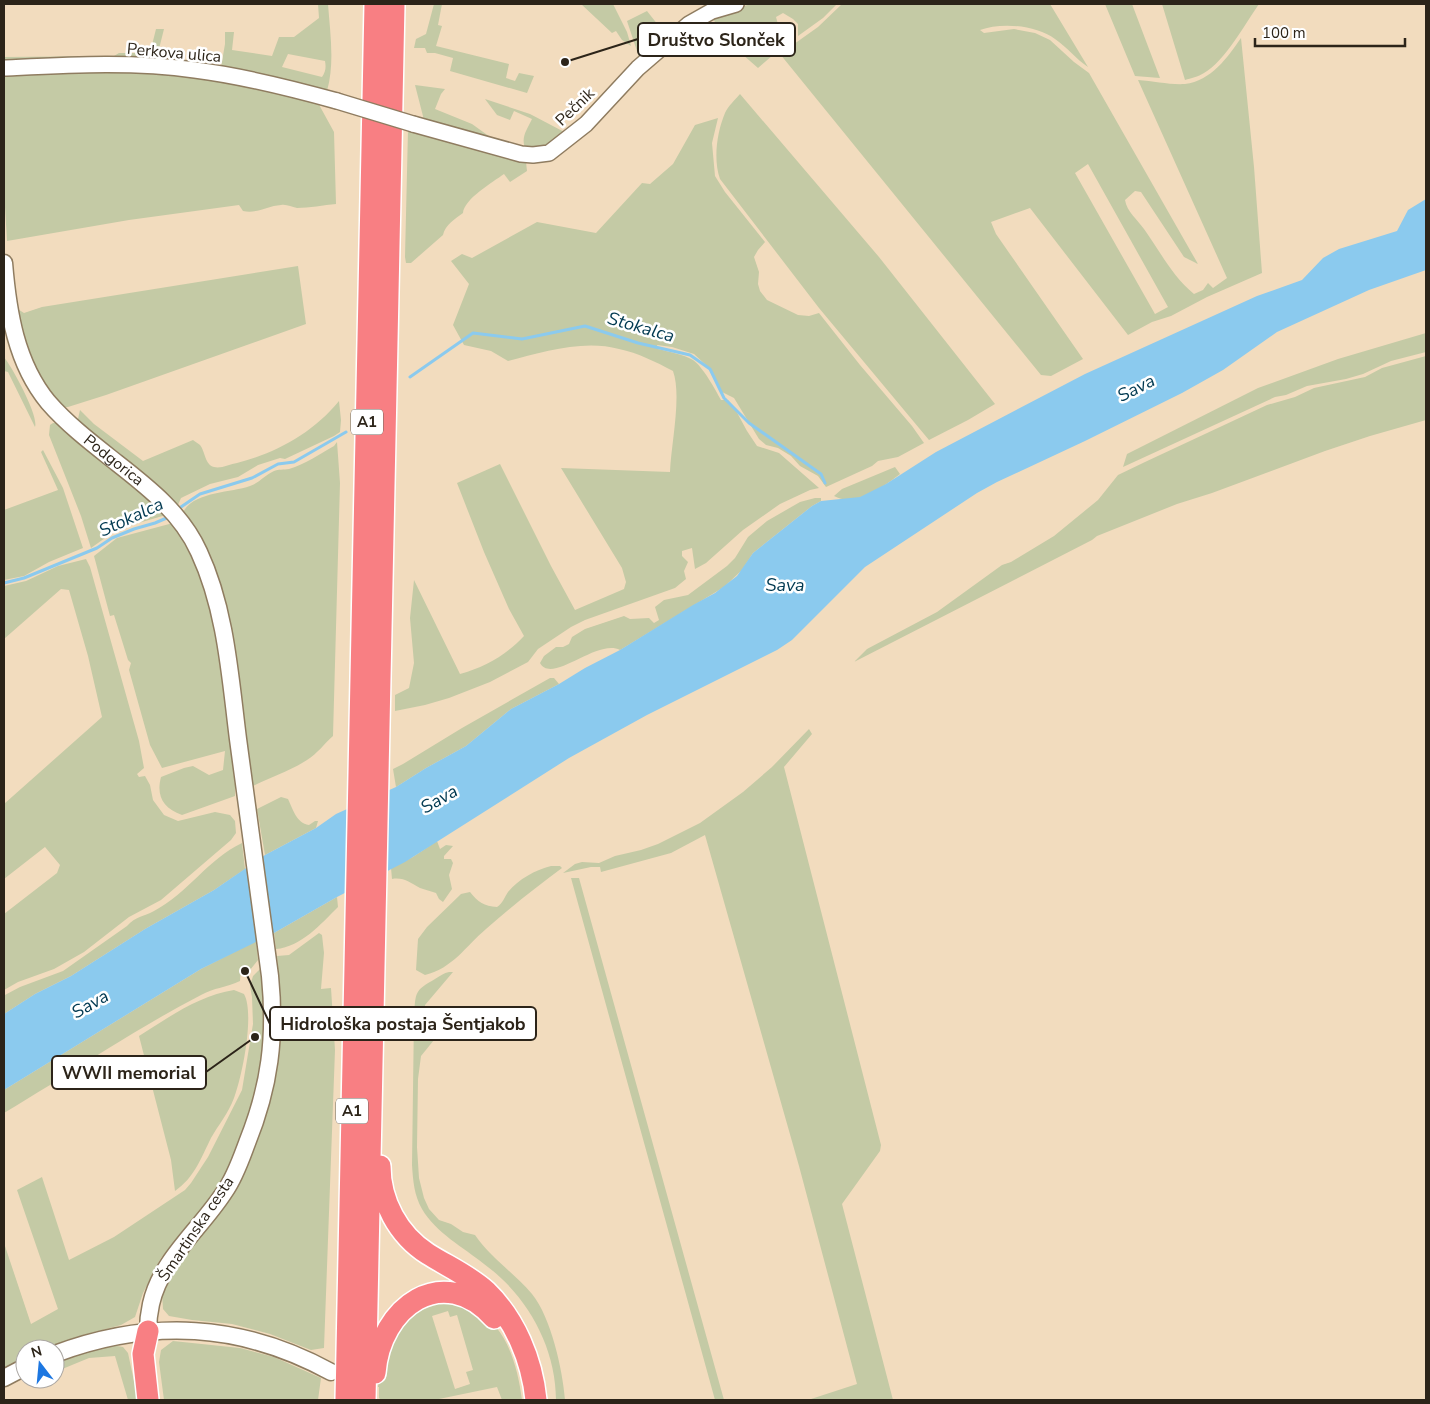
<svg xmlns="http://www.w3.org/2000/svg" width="1430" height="1404" font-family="'Nunito Sans',sans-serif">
<rect width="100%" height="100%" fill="#f2dcbe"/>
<!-- green -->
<path fill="#c4caa5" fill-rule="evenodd" d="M318,4H328C330,32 335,63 327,91L275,77L221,67L225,44V32H234L232,50L272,56L279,37H294L319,18ZM288,54L325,61C326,67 326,71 322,77L282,67Z
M434,4H442L438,25L442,26L436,46L509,64L506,78L515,81L519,73L534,76L527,93L450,71L453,58L435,53H427L425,48H414L416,39L426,34Z
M581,4H613L627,32L631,46L622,40L616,31L612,33Z
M751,4H837L823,18L798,36V24L793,19L783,13L776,17L780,32L787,43L758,68L742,54L710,16Z
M842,4H1050L1088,67C1076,59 1067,47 1055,39C1036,25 1001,22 980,30L984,33L1014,29L1035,33L1050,40L1074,62L1089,73L1198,264L1184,257L1141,192L1135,191L1125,200C1127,212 1137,219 1144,229C1160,251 1172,276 1194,294L1203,290L1208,283L1213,288L1227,278L1138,80C1154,81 1170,85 1185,84C1211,81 1228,57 1241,38L1254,167L1262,273L1207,297L1171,316L1152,322L1128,335L1030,208L991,222L996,234L1083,359L1051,376L1041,375L780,54L818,27ZM1088,164L1168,307L1155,314L1075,173Z
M1105,4H1132L1160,78L1135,76Z
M1162,4H1259C1245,24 1225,61 1204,73C1198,77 1191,78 1185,80Z
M647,11L666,35L639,57L627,21Z
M156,29H164L156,61H4V57L114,56L119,53H150Z
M105,69L192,74L317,101L334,132L336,204C324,205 309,208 297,208C291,207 287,204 281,205C267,206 257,214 243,211L239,205L129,220L7,241L4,190V78L7,76L17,73Z
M415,85L445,89L441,94L435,109L472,124L504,147L424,120Z
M740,94L879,257L995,404L968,420L929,440L819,308L720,179C713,159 717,132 725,113C728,106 735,100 740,94Z
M485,99L530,114L570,135L561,143L527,151C519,139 527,130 532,119L514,111L510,120L497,115Z
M718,118L712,143L715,176L725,192L765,242L758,250L754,257L759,272L758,284L760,291L767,300L798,315L809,316L819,313L860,365L912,426L924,443L898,457L878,461L872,466L826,487L818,476L800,466L791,456L778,448L766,445L759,439L734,398L722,392L707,366L694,354L672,347L657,345L658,349C669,352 683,354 693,360C703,367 715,389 721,400H728L734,407L747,431L757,446L779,453L819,488L810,490L780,504L743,530L706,563L695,569L692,548L682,551V556L688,562L684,571L686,579L675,588L585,620L571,627L538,649L528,662L490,682L449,698L425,705L395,711V695L409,688L414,663L410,618L414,580L460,674C485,667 506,655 524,636L509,609L484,552L457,483L500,464L551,566L575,610L624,589L626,582L622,568L561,468L670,472C671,444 682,396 673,371C656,362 638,353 619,349C584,339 542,352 508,361L491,351L464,345L453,325L469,284L451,261L462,254L472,258L537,222L596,233L642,183L650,184L673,164L695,125Z
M408,130L522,161L526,162L527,171L510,182L504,174C493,182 464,199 463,213C455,219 445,225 443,235L411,263H406L405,257Z
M298,266L306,324L106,395L68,407H62L47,387L29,355L16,308L24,313L42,307Z
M1426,333V352L1391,361L1363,374L1346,379L1307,386L1286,395L1275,397L1123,467L1127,454L1258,388L1338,359Z
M1426,356V420L1370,436L1325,451L1212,493L1177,504L1097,536L1092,540L854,662L867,649L937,612L1002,565L1011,562L1054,536L1098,500L1118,475L1145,462L1267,405L1295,397L1314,388L1365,377L1382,368Z
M4,357C12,367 39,416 35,427L8,372L4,371Z
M339,401L341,420L340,432L334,436L285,459L280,458L258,465L238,477L210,484L181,498L178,505L139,470L80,425L78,419L80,410L94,424L143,461L193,440C195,442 198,443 200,445C205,451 205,465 214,467C221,469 230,464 237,463C276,453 313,433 339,401Z
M53,423H57L144,494L166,515L135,524L112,533L91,548L81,516L49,435L50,425Z
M337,442L340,483L333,736C325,743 317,754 307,760C290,771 271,777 253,786L224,595L213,562L207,549L198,532L183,512C195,491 231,493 250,486C259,483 265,475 274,471C278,469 284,470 289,469C305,464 320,454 334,446Z
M43,450L63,488L83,548L49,562L24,576L4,580V510L58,490L41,452Z
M895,467L900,474C883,487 855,508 834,496L842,489Z
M815,498H821V501L812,506L753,553L742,570L724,587L620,650C597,638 552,685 540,663L544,656L556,647H563L569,644L572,637L585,629L624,616L630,619L649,618L654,623L659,620L655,607L664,600L688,595L727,566L735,558L748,537L767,521L800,502Z
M173,523L192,552L210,599L224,695L235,785V796L182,815C163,808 156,796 161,777L184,768L193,766L209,775L223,770L225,751L162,768L150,745L129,670L131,663L128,660L114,615L110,616L94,556L117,538Z
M86,559L90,567L139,741L144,768L137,774L139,777L145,776L150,785L153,800L164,815L178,821L215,812L230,815L235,821L236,833L231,840L161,900L129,917L84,952L54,969L18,982L4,990V914L57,873L60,865L45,847L4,879V804L102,717L88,656L69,590L61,589L4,639V586L26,581L58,566Z
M550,678H554L559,684L511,709L466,746L426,768L396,787L393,769L403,764L462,728Z
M809,729L812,734L784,767L881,1145L880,1151L842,1204L893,1400H808L857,1384L799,1166L705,835L671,853L601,872L600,867H591L563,873L575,864L582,862L599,863L615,856L641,850L658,844L700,823L743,792L772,767Z
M281,797L288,799C293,809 296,823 309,825L315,821H318L316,828L265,855L257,809Z
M437,841L440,849L446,845L453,846L444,856V859H451L453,863L449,875L452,889L443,902L439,899L436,893C431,891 425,890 420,888C410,883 404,877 392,879L391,868L413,857Z
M242,843L245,869L214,890L145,929L71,976L35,994L4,1014L5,995L20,987L63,971L127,926C136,916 143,917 154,911C187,894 208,859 242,843Z
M551,866H560L562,868C536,887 510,908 486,929C465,947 453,968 425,975L416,970L418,939L427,927L461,894L470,892C478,902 484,906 497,907C503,903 504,898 508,892C519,879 535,870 551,866Z
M571,878H579L724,1400H715Z
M337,897L338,907C321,924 301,947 276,949L274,933Z
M319,933L322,935L324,953L321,989L331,988L335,1050L324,1348L311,1350L270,1334L232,1324L192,1320L169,1316L163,1309L162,1294L172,1272L241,1175L255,1145L270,1101L280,1039L281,1005L277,956L289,955Z
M256,941L258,960L250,970L246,966L241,969L240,981C228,987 213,988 201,995C149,1022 99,1054 50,1085C34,1094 20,1104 4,1113V1090L201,969Z
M260,969L264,1001L266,1026L259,1080L237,1153L217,1188L200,1212L161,1258L143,1293L135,1317L121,1325L76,1337L44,1349H25V1358L4,1370V1243L31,1324L58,1309L17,1190L42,1177L69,1260L114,1237L185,1190L191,1183L208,1157L242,1090L253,1024L252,997L250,986L253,976Z
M449,972H453L425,1005L426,1017L434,1040L421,1056L418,1079L417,1147L419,1178L424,1198L429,1209L439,1220L451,1224L463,1232L475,1235C491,1258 514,1273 532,1294C551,1317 563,1371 565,1400H556C556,1347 527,1295 484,1264C463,1247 436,1233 422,1209C414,1195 413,1180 412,1165L414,1015C416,992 414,991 435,979C440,976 444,973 449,972Z
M234,990L244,994C255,1014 242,1077 234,1098C228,1114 219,1124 211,1138C201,1158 195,1177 175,1191L171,1160L139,1036C169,1017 200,995 234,990Z
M445,1297C456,1303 489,1319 496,1327C512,1346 519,1376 522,1400H502L497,1387L439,1399V1400H381L379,1398V1387H378L380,1370L403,1315ZM448,1311L450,1317L457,1315L473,1370L466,1372L470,1384L455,1389L432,1316Z
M173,1341L240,1348L274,1357L321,1378L318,1400H164L159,1362L161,1350Z
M111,1345L123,1347L128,1353L138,1400H128L115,1356L89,1358L55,1372V1362Z"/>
<!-- water -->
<path fill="#8bcaee" d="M1426,199V270L1369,290L1277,332L1223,370L1182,393L1085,441L997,482L977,493L865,567L792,640L777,650L647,715L569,758L405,862L337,897L274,933L201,969L4,1090V1014L35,994L71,976L145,929L214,890L265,855L316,828L336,814L396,787L426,768L466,746L511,709L559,684L585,668L620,650L693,605L715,593L737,576L753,553L812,506L821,501L860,497L886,484L936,452L1085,374L1257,296L1302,280L1323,258L1339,249L1397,231L1408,210Z"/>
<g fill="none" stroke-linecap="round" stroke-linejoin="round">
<!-- stream -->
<path stroke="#8bcaee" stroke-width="3" d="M410,377L473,333L522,339L585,326L638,343L690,355L710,369L724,398L749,423L821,474L825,483
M178,509L200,494L252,478L278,464L294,462L346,432
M4,583L24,578L97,548L112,538L134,529L155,523L169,517"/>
<defs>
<path id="tertiary" d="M4,68C67,65 132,61 195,70C243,76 290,88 337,101
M413,124L521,154L533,155L549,153L586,124L638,68L689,24L712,11L736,4"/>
<g id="secondary">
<path id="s1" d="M4,263C8,312 16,363 48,402C68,425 93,444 117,463C149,488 182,514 199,552C226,610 230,676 238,739C249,818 259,897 270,976C276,1037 270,1086 247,1143C241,1159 235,1177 225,1191C201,1229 161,1259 151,1304C149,1313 148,1322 148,1331"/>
<path d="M55,1354C151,1318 241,1323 331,1372"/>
<path d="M4,1378L25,1367"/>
</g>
<path id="motorway" d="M380,1166C380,1201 398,1235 428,1254C447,1266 468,1275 486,1291C515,1319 532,1360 536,1400
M148,1331L143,1354L148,1400
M375,1373C380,1307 443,1261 494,1318
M346,1400L375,4
M365,1400L394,4"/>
</defs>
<!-- tertiary casing -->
<use href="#tertiary" stroke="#8f7c60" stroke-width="18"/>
<!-- secondary casing -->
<use href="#secondary" stroke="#8f7c60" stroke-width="19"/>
<!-- motorway casing -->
<use href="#motorway" stroke="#fff" stroke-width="24"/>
<!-- tertiary -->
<use href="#tertiary" stroke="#fff" stroke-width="15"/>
<!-- secondary -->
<use href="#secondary" stroke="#fff" stroke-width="16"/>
<!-- motorway -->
<use href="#motorway" stroke="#f87f83" stroke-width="21"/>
<defs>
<path id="tertiary-bridge" d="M337,101L413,124"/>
</defs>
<!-- tertiary-bridge casing -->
<use href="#tertiary-bridge" stroke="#8f7c60" stroke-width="18" stroke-linecap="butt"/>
<!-- tertiary-bridge -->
<use href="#tertiary-bridge" stroke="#fff" stroke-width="15"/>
</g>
<g text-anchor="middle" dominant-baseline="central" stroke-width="5" stroke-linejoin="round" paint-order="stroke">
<!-- shield labels -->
<g fill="#fff" stroke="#6b665e" stroke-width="1">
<rect x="351" y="409.5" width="32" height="25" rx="4"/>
<rect x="336" y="1098.5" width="32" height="25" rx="4"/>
</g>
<g font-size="15" font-weight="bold" fill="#2c2419">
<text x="367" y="422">A1</text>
<text x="352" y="1111">A1</text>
</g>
<!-- street labels -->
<g font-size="16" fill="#2c2419" stroke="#fff">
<text transform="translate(174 53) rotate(5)">Perkova ulica</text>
<text transform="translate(575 107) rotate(-44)">Pečnik</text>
<text stroke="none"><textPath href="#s1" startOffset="236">Podgorica</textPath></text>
<text transform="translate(196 1229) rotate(-56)">Šmartinska cesta</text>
</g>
<!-- water labels -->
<g font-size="18" font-style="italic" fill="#013951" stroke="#fff">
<text transform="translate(641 327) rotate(16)">Stokalca</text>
<text transform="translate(1136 388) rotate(-27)">Sava</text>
<text transform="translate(131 517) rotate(-25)">Stokalca</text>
<text x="785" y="585">Sava</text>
<text transform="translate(439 799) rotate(-30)">Sava</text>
<text transform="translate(90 1004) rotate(-30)">Sava</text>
</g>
</g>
<!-- callouts -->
<path fill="none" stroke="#2c2419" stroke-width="2" d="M565 62L638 39M245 971L270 1024M255 1037L206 1072"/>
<g fill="#2c2419" stroke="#fff" stroke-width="2">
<circle cx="565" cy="62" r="5"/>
<circle cx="245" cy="971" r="5"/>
<circle cx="255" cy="1037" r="5"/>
</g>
<g fill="#fff" stroke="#2c2419" stroke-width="2">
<rect x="638" y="23" width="157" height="33" rx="5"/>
<rect x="270" y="1007" width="266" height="33" rx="5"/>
<rect x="52" y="1056" width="154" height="33" rx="5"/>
</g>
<g font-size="18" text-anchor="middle" font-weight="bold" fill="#2c2419">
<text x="716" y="46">Društvo Slonček</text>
<text x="403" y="1030">Hidrološka postaja Šentjakob</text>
<text x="129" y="1079">WWII memorial</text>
</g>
<!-- border -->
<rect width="1430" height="1404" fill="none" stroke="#2c2419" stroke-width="10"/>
<!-- north arrow -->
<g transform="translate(40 1364) rotate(344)"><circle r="24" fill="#ffffff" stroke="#aba7a3"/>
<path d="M0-4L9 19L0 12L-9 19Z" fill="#1d77e1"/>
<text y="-8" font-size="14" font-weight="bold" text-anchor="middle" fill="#2c2419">N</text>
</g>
<!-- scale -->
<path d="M1255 38v8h150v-8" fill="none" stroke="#2c2419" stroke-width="2.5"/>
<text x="1262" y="38" font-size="15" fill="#2c2419" stroke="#ffffff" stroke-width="4" paint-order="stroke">100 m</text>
</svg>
